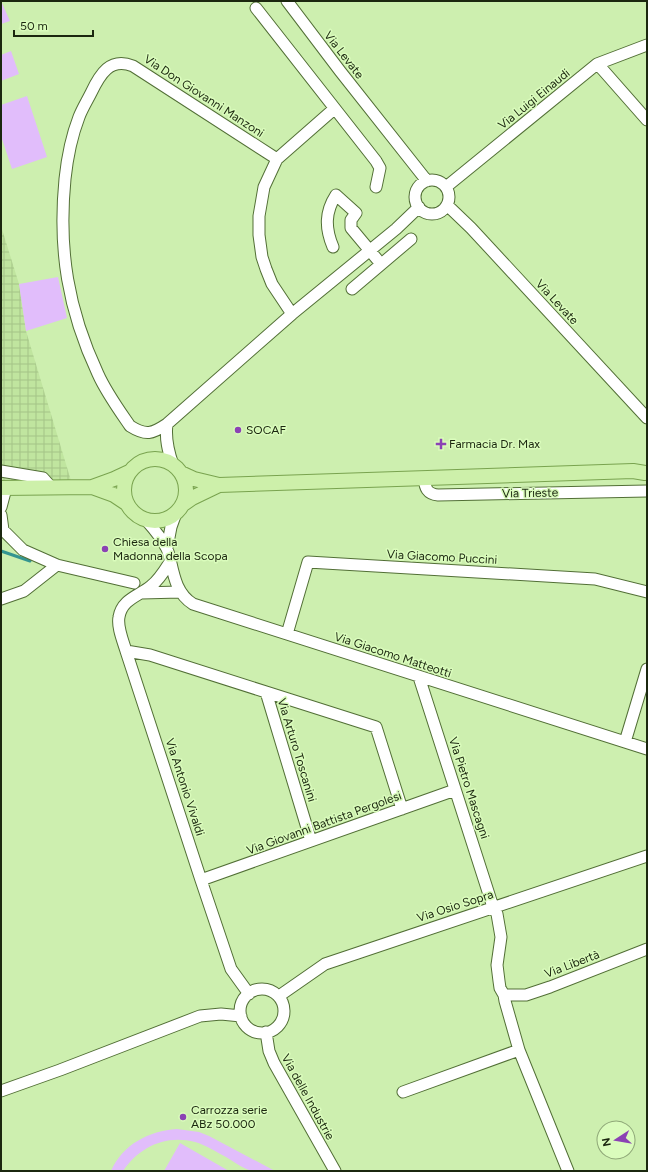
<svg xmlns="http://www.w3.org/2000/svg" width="648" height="1172" font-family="Figtree,sans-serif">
<defs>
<pattern id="industrial-grid" width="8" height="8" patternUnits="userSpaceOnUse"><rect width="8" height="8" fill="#c0e59f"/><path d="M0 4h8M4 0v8" fill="none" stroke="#a4c488"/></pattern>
</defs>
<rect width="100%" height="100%" fill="#cdefaf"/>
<!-- industrial -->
<path fill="url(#industrial-grid)" d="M1,226L19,284L26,331L72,484L1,483Z"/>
<!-- garden -->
<path fill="#e1bdfb" d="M1,1L10,21L1,24Z
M11,51L19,74L1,81V55Z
M27,96L47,157L12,169L1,136V105Z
M58,277L67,318L26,331L19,284Z
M177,1129L199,1132L209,1136L275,1171C268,1171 260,1172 253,1171C245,1170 233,1161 226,1157C216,1152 206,1145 195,1142C166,1134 139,1147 123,1171H111C123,1144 149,1131 177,1129Z
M180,1143L229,1171H164Z"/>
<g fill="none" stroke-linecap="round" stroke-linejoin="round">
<!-- stream -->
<path stroke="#349591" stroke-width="3" d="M1,551L30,561"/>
<defs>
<path id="minor" d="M287,1L340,71L427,181
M256,8L376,161L380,168L376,187
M597,64L603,70L647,120
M277,159L133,66C110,57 100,74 91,93C87,101 82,109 79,117C72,135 67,160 65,179C58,250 68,310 98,374C106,392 119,410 130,426C146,436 152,434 167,424L292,314L396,229L419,207
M415 197a17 17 0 1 1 34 0a17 17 0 1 1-34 0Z
M446,187L597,64L647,45
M447,205L471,228L647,418
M333,247C325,228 325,212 336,195L356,213L351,220V228L381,264
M352,289L411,239
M292,314L272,284L266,269L262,257L259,235V216L264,187L277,159L334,109
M167,424C165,439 168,451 173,465
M1,471L43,478L51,487
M424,478C425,488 427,494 438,495L647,491
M1,507L6,488
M1,515L3,530L23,550L57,565L134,583
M146,520C153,528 161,537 166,547C168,550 169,555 170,559C174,577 177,594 193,604L647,749
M167,548L171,527L176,513
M170,562C165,570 159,580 151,586C139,596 122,599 119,617C117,627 123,641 126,651L201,880L231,969L249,994
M141,593L180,592
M1,599L24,591L57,565
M287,634L308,562L595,579L647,592
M126,651L150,655L266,692L311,841
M419,677L493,907L497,914L501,937L497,965L499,981L500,988L504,995L505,1001L519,1050L568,1171
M266,692L376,727L402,809
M625,742L647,669
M201,880L455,790
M240 1011a22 22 0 1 1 44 0a22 22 0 1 1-44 0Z
M504,995H526L550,987L647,949
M279,996L325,964L647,856
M266,1032L269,1051L274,1063L335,1171
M1,1091L60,1070L200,1016L221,1014L241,1016
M403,1092L519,1050"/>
<path id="major" d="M124 490a31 31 0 1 1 62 0a31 31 0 1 1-62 0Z
M181,473L194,479L219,485L633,471L645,473
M92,487L114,495L126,503
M1,488L92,487L114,479L129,472
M182,505L192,498L219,485"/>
</defs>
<!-- minor casing -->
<use href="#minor" stroke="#526f36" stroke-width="13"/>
<!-- major casing -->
<use href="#major" stroke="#79a34f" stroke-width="16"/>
<!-- minor -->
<use href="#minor" stroke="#fff" stroke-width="11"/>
<!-- major -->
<use href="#major" stroke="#cdf0aa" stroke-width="14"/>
</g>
<!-- markers -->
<g fill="#8b42b4" stroke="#dafcbc" stroke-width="1.5">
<circle cx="238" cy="430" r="4"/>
<path d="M439 438h4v4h4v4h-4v4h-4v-4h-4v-4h4z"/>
<circle cx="105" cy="549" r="4"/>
<circle cx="183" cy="1117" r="4"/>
</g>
<g text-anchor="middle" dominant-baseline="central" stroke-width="3" stroke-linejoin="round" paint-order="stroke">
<!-- street labels -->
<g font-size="12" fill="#1b270f" stroke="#dafcbc">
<text transform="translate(344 55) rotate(52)">Via Levate</text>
<text transform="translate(204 96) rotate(33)">Via Don Giovanni Manzoni</text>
<text transform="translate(534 99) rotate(-39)">Via Luigi Einaudi</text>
<text transform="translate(557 302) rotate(47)">Via Levate</text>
<text transform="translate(530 493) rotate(-1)">Via Trieste</text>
<text transform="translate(442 557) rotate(3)">Via Giacomo Puccini</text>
<text transform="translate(393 655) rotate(18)">Via Giacomo Matteotti</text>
<text transform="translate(297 750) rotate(73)">Via Arturo Toscanini</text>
<text transform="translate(185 787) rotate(72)">Via Antonio Vivaldi</text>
<text transform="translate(469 788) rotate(72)">Via Pietro Mascagni</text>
<text transform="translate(324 823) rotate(-20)">Via Giovanni Battista Pergolesi</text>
<text transform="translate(455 906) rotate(-18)">Via Osio Sopra</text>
<text transform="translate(572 964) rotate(-21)">Via Libertà</text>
<text transform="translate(308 1097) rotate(61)">Via delle Industrie</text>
</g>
<!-- poi labels -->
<g font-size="12" fill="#1b270f" stroke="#dafcbc" text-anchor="start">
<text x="246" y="430">SOCAF</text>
<text x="449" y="444">Farmacia Dr. Max</text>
<text x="113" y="542">Chiesa della<tspan x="113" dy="14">Madonna della Scopa</tspan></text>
<text x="191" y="1110">Carrozza serie<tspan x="191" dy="14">ABz 50.000</tspan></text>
</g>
</g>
<!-- border -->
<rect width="648" height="1172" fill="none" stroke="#1b270f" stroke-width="4"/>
<!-- north arrow -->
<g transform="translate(616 1140) rotate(258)"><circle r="19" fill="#dafcbc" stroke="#8ea777"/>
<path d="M0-3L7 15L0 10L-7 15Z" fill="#8b42b4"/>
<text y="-6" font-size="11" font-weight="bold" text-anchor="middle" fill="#1b270f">N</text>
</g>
<!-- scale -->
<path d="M14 30v6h79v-6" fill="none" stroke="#1b270f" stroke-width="2"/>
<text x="20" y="30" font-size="12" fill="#1b270f" stroke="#dafcbc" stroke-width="3" paint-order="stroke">50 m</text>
</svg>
